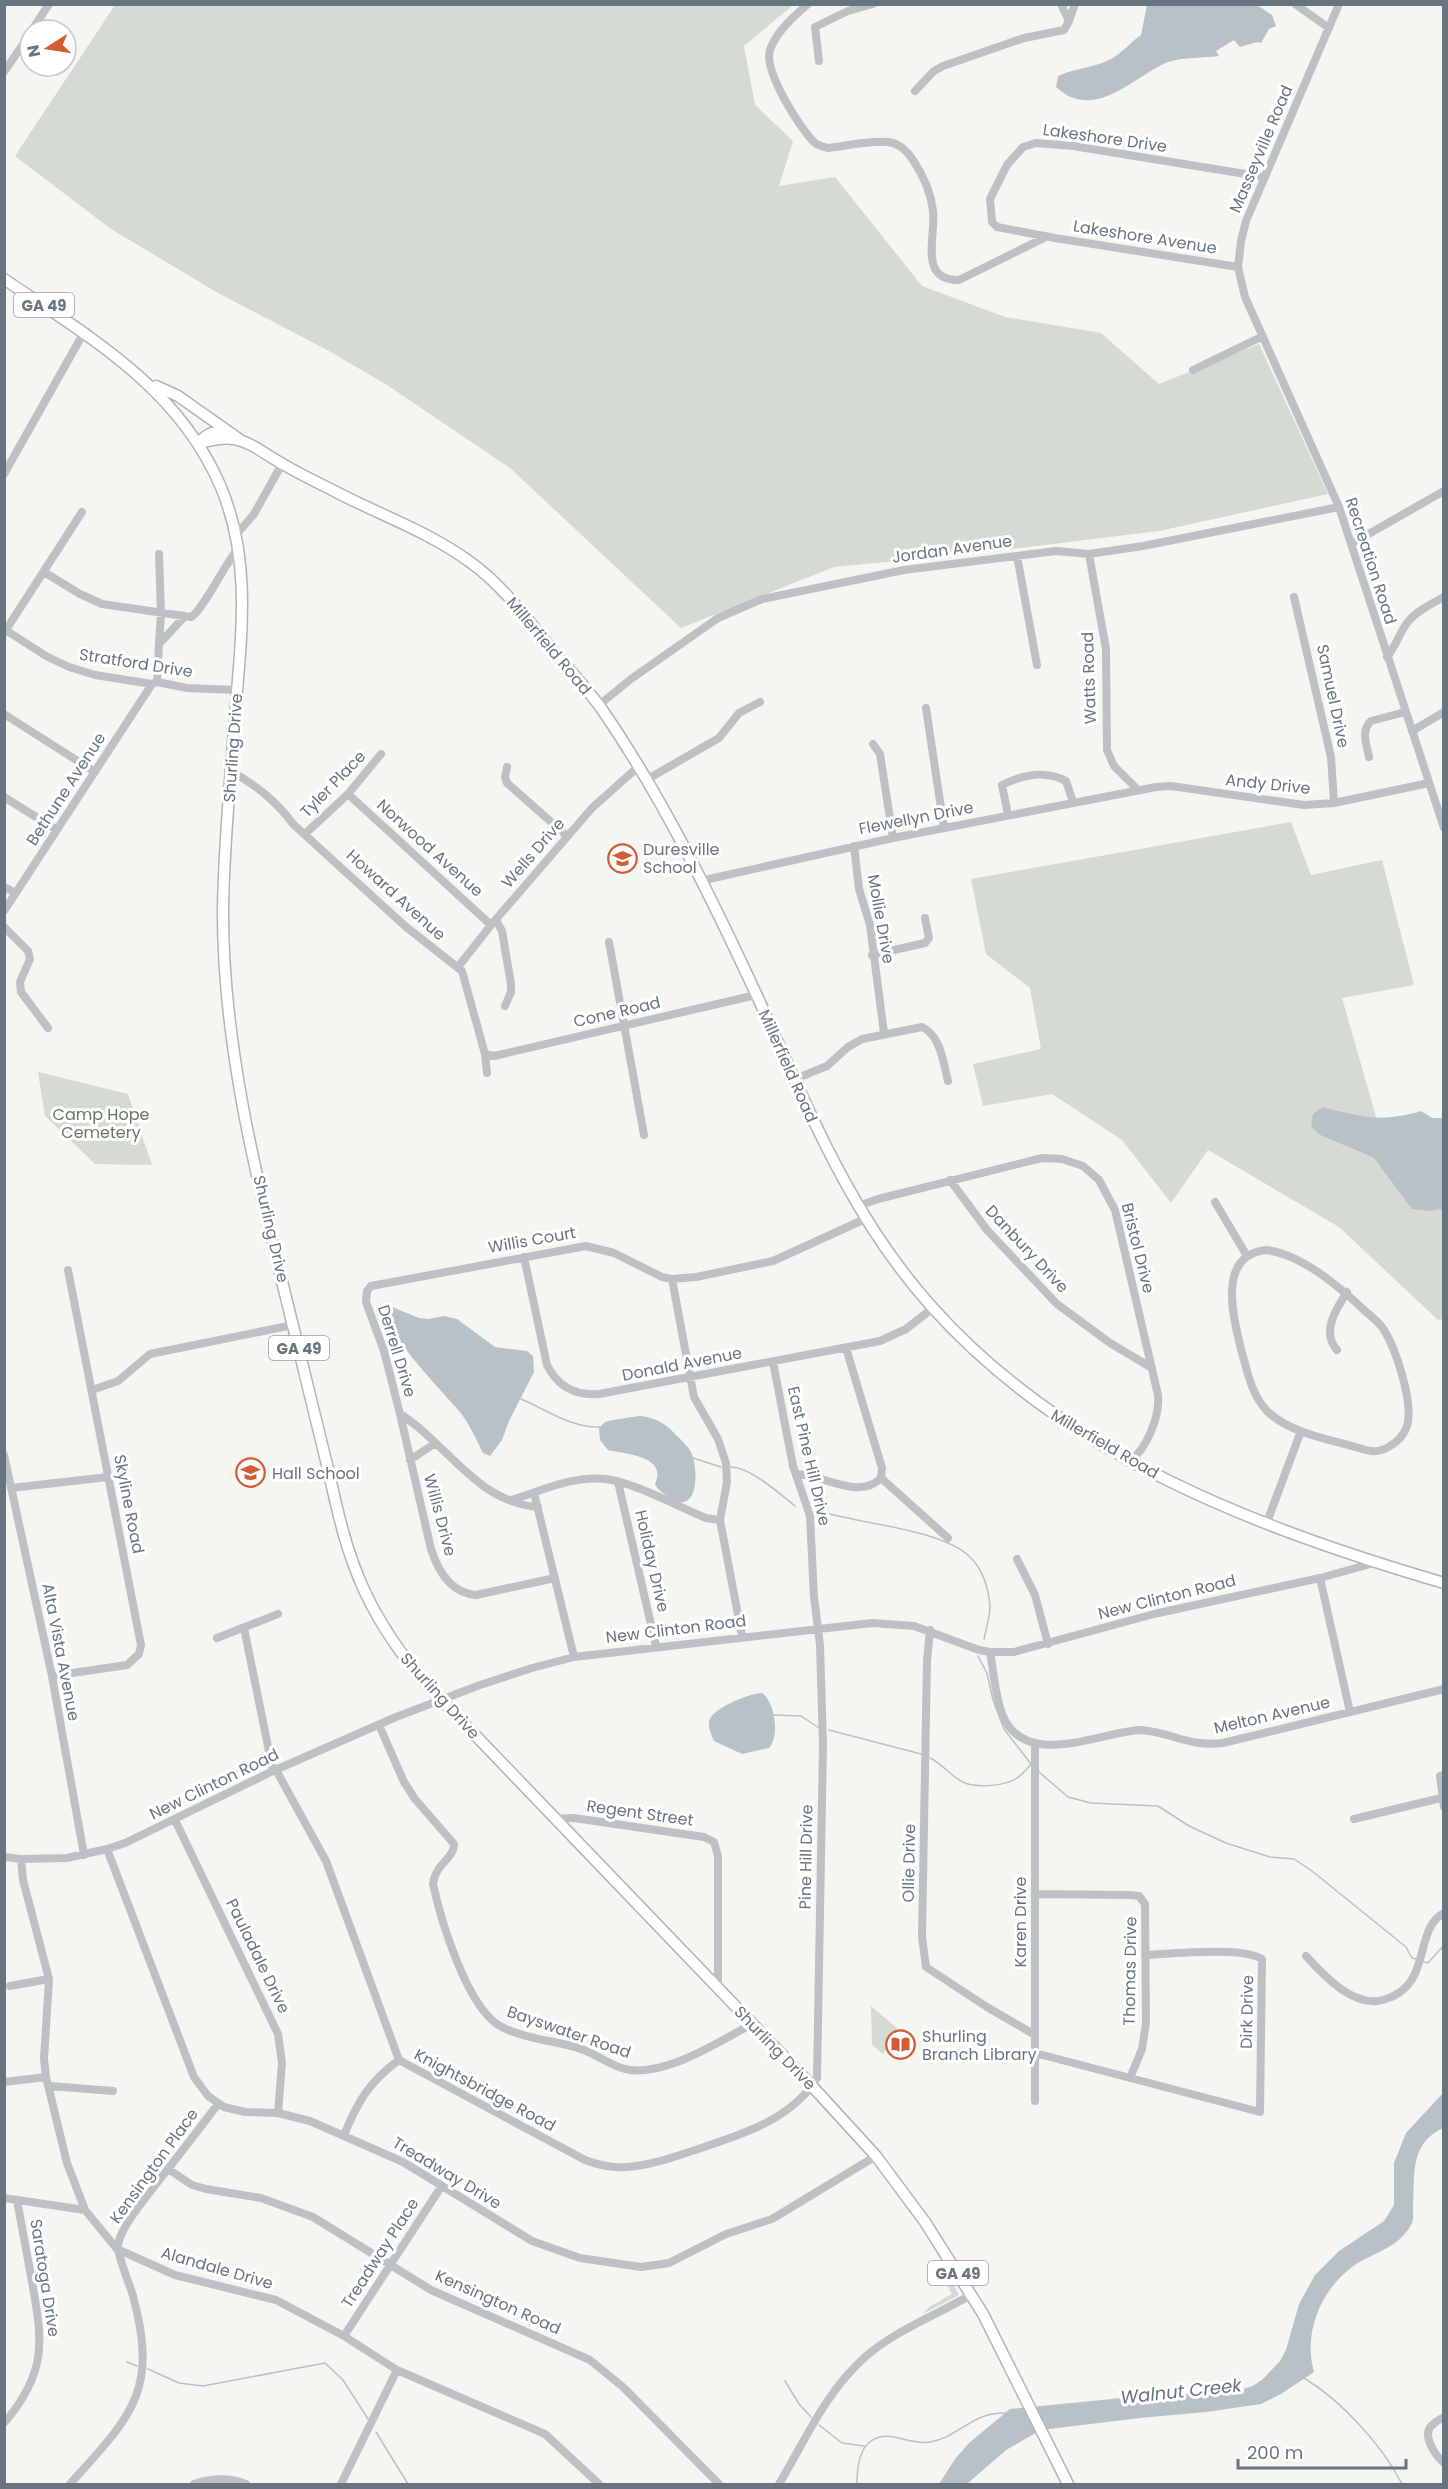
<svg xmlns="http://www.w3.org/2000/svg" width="1448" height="2489" font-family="Poppins,sans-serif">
<rect width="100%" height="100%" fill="#f5f5f2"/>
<!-- green -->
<path fill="#d5dad2" d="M115,5H793L744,46L755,105L793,141L779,186L835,177L922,286L1005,317L1101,333L1159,384L1259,344L1328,494L1159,531L978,553L834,567L681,628L510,468L387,385L329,351L218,293L111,229L15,156Z
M1291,822L1311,875L1382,860L1414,985L1342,998L1377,1120L1323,1107L1311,1127L1320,1135L1374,1158L1431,1211L1443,1209V1319L1438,1320L1339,1227L1208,1150L1171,1203L1122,1140L1052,1094L983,1106L973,1064L1041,1049L1030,988L986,954L971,879Z
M38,1072L128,1094L152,1165L95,1164L45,1116Z
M871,2006L897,2028L883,2054L872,2045Z
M947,2273L959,2295L923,2314L929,2307L952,2294L943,2277Z"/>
<!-- water -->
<path fill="#b8c1c6" d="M1147,5H1257L1272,15L1276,26L1269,29L1261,43L1257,42L1240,47L1234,40L1216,51L1219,56C1204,58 1183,57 1168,62C1134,76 1094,123 1056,87L1058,76C1075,68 1094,68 1111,59C1122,53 1131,42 1141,35Z
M1323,1107C1364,1117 1379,1123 1421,1111L1432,1118H1443V1209L1431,1211L1412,1209L1374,1158L1320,1135L1311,1127L1313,1114Z
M387,1305L419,1318L428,1319L444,1316L457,1319L495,1347L527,1351L533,1356L534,1372L509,1421L502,1440L490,1456L483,1453C476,1439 470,1425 460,1412C444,1393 381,1329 384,1306Z
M639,1416C654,1417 665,1423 675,1434C681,1440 687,1445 691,1452C699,1469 699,1518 668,1497C663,1493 658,1490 655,1484C668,1456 626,1454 608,1450L600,1440L599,1428L605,1422L613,1420Z
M762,1693C775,1702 780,1736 769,1748L742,1754L714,1741C712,1736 708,1728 709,1722C710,1709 750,1693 762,1693Z
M1443,2093V2128C1409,2144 1415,2175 1413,2207C1413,2213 1414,2221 1411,2225C1397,2250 1372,2252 1352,2267C1320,2291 1303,2334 1314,2372L1281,2394L1261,2404L1206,2412L1140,2418L1041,2430L1006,2450L967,2484H939L955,2459L969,2443L1010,2409L1142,2396L1233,2392L1253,2386L1263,2379L1280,2361L1286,2350L1299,2304L1315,2275L1339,2251L1384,2221L1394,2205V2163L1406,2133Z"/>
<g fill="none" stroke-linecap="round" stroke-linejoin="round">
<!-- stream -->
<path stroke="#b8c1c6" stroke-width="1.5" d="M521,1399C547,1410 571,1428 600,1427
M693,1458L721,1467
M731,1467C750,1467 780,1494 795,1506
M830,1514C867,1524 944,1531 970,1557C983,1569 989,1590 990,1607C990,1617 986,1629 984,1639
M978,1656L987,1673L993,1700L1004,1729L1031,1764
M773,1715L801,1716L819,1728
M829,1730L921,1754
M930,1758C943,1764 952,1778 965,1783C978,1788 1006,1786 1017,1778C1022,1775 1027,1769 1031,1764
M1039,1772L1068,1797L1091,1803L1158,1806L1189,1826L1226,1843L1270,1857L1294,1859L1312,1871L1406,1947L1412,1958L1416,1959
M1424,1962L1428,1963L1444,1945
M127,2362L137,2366
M148,2369L179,2383L203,2386L325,2363L343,2380L368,2419
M1304,2378C1342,2401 1382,2445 1402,2484
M785,2381L799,2404L811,2417
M819,2425L842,2443L864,2446
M376,2432L408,2484
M857,2484C857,2471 859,2449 871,2441C889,2428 909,2446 930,2442C960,2437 972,2411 1007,2413"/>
<defs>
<path id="major" d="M4,279C89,337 177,386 220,485C249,552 243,621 237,691C232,764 224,836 223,909C222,1064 269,1225 305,1375C313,1408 321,1440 329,1473C338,1514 347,1554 365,1592C382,1628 404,1659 430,1688L812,2086L876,2156L925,2222L983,2314L1068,2484
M156,386L178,396L239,439
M198,443C210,441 221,437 233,439C250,441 266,455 281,463C301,475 323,485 344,496C386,517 432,534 470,562C504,586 529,622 555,653C571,671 587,689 601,708C663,798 712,899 758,998C808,1108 850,1216 932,1307C1065,1456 1257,1528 1444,1583
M198,443C208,433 215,429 228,436"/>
</defs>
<!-- major casing -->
<use href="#major" stroke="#b0b5b8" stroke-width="13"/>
<!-- minor -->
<path stroke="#bdc1c4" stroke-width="8" d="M808,4C794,16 776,32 770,50C763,70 800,129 815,143C819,146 824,147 828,148C847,146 869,140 888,142C899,143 907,151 913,160C923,175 931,192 933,211C936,236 918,281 959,280L1046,237
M1061,4L1069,21L1075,4
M1295,4L1329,28
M1339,4L1246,221L1241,241L1238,267L1245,297L1339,507L1444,828
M32,30L49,4
M819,61L815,27L848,11L873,4
M4,72L30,34
M915,91L934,71L943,66L1024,38L1064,30L1069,21
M1238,267L1055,238L997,227L992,222L990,199L1007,165L1023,147L1036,143L1073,146L1264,177
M1193,370L1261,337
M4,474L83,334
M236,535L254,514L282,464
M1351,544L1444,491
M159,554L161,613L159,644
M1089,554L1106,649L1107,750L1114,766L1138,790
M1017,556L1037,665
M44,572L80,594L102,604L191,617C202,612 226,562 239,547
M1294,597L1331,757L1334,803
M4,629L46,656L69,667L95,675L152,684L157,682L187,688L237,690
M4,633L82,512
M1387,657C1396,646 1399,634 1407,623C1416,611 1431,604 1444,597
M157,682L159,644L185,616
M599,705L631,679L718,618L762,599L904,570L1056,551L1089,554L1143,546L1339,507
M926,708L944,828
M4,714L95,772
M1412,731L1444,712
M873,744L880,754L893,838
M1369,757C1367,745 1360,731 1371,721L1405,712
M507,767L505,777L507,783L567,836
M232,772C255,784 278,803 293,824L405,926L462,971L485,1054L487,1073
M646,780L719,738L739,713L760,702
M348,794L491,925
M4,797L57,830
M1008,815L1002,785C1024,774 1045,770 1066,781L1073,802
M305,834L348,794L381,754
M854,846L859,889L870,925L884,1033
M702,883L709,879L893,838L1156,787L1171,786L1304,805L1334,803L1429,783
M4,887L16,893
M4,911L152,684
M496,920L502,931L511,984V992L505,1006
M4,927L28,951L30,959L20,982L21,992L48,1028
M609,942L644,1135
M872,955L925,943L929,938L925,918
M458,967L491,925L592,808L638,767
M485,1054L494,1056L756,995
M795,1079L827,1066L848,1047L862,1039L922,1027C941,1036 943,1062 948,1081
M950,1180L987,1230L1057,1304L1110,1343L1152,1368
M1215,1202L1247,1256
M858,1206L878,1199L1042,1158L1062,1159L1083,1166L1099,1180L1115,1210L1158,1395C1160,1416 1147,1449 1129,1462
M1266,1250C1302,1254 1340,1287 1365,1311C1372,1317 1380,1323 1384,1330C1396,1349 1414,1404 1407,1426C1404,1435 1397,1442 1390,1446C1379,1453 1371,1452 1359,1448C1329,1439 1291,1434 1267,1411C1251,1394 1247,1370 1241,1349C1233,1317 1217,1255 1266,1250Z
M524,1257L547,1365C558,1387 575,1396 599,1394L880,1341L906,1329L933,1308
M672,1279L694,1397L718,1439L726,1463L727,1482L720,1520L742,1636
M1337,1350C1321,1332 1336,1309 1347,1292
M92,1390L118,1381L150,1354L293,1325
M400,1414L431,1549C438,1571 451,1593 476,1595L555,1578
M4,1455L52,1676L84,1855
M410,1460L434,1444
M796,1474C822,1474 859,1501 881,1478L882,1468L846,1348
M881,1478L948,1538
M618,1482L656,1646
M11,1488L108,1477
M534,1493L574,1657
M511,1500C541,1491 574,1475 606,1479C633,1482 679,1507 706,1518L720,1520
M538,1507C476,1502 448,1444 400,1414L384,1351L366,1302L367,1291L371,1286L586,1246L614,1253L662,1277L672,1279L696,1277L773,1261L865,1219
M1267,1522L1301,1431
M1017,1559L1035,1595L1048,1644
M1320,1578L1350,1712
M244,1628L273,1771
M930,1630L927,1660L922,1937L926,1967L987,2007L1035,2035
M217,1638L278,1614
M990,1652C994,1673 995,1697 1003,1716C1026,1770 1100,1732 1140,1730C1172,1732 1187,1747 1223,1743L1444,1689
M52,1676L127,1665L139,1654L141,1645L68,1270
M379,1725L404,1782L415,1799L454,1844C454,1859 435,1864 433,1884C441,1921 467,2007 500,2026C519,2037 553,2041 575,2047C592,2051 607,2064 625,2069C664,2078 718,2042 752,2024
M1035,1743V2101
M276,1770L326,1861L399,2060L585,2160C598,2165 611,2168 625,2167C648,2166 671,2158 692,2151C737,2136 791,2121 817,2078L823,1745L820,1645L814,1597L810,1516L793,1466L773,1362
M1444,1775L1440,1776L1444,1807
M556,1819L574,1818L704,1837L714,1842L718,1856V1989
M1354,1819L1441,1798
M175,1820L278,2034L282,2063L278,2113
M107,1849L194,2077L208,2096L224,2107L245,2112L278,2113L310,2121L403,2162L532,2241L580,2258L641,2267L669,2263L726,2234L772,2219L876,2156
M4,1857L21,1859L67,1858L107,1849L125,1843L273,1771L396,1717L480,1685L532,1668L574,1657L872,1623L914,1626L979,1650L990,1652H1014L1154,1614L1320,1578L1374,1563
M21,1859L23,1880L49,1979L44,2059L46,2077L67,2163L85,2210L117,2249L175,2275L276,2300L344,2336L397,2370L545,2434L599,2484
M1035,1894L1129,1895L1139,1896L1145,1904L1146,2023L1142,2049L1130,2078
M1306,1956C1324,1976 1354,2008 1383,2000C1434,1986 1412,1930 1444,1913
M10,1986L49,1979
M1035,2053L1260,2112L1262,1959C1243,1946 1169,1954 1145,1955
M4,2082L46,2077
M50,2086L113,2091
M344,2135C358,2101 369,2082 399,2060
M168,2169L192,2185L206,2189L261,2198L313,2217L431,2290L590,2360L623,2387L719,2484
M4,2198L85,2210
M344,2336L441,2187
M1444,2417C1440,2419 1434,2423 1431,2426C1422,2437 1436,2456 1444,2463
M4,2423C47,2373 43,2342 32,2282C27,2255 22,2227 17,2200
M70,2484C131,2416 159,2392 133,2296C130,2285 116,2252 118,2244C123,2223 147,2197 160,2179C180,2154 199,2129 218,2104
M194,2484C212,2478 228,2477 246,2484
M341,2484L397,2370
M779,2484C805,2441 825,2393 864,2358C895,2330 936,2316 972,2294"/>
<!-- major -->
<use href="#major" stroke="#fff" stroke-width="10"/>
</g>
<!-- icons -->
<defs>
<symbol id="school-ring" viewBox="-11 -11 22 22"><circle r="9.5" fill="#fff" stroke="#d45b34" stroke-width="1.5"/><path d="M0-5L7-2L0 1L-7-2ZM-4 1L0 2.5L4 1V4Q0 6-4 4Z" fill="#d45b34"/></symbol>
<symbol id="library-ring" viewBox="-11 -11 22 22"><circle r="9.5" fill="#fff" stroke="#d45b34" stroke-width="1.5"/><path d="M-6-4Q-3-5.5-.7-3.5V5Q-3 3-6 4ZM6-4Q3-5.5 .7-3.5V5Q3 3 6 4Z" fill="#d45b34"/></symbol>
</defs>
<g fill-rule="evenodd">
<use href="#school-ring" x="606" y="842" width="33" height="33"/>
<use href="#school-ring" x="234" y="1456" width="33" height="33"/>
<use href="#library-ring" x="884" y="2028" width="33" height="33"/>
</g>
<g text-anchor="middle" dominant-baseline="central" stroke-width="6" stroke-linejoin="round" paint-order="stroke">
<!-- shield labels -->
<g fill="#fff" stroke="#959ea7" stroke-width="1.5">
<rect x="14" y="293" width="60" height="24" rx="4.5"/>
<rect x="269" y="1336" width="60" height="24" rx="4.5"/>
<rect x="928" y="2261" width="60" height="24" rx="4.5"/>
</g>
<g font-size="15" font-weight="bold" fill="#677581">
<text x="44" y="305">GA 49</text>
<text x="299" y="1348">GA 49</text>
<text x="958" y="2273">GA 49</text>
</g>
<!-- street labels -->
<g font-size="16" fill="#677581" stroke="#fff">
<text transform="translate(1105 138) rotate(8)">Lakeshore Drive</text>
<text transform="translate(1261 149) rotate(-67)">Masseyville Road</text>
<text transform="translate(1145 237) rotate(9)">Lakeshore Avenue</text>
<text transform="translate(952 549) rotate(-8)">Jordan Avenue</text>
<text transform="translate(1371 561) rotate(72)">Recreation Road</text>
<text transform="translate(549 646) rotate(50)">Millerfield Road</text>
<text transform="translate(136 663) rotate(9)">Stratford Drive</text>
<text transform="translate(1089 678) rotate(-92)">Watts Road</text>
<text transform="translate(1333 696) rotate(78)">Samuel Drive</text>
<text transform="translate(233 748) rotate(-86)">Shurling Drive</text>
<text transform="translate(333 784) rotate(-46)">Tyler Place</text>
<text transform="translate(1268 784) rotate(6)">Andy Drive</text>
<text transform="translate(66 789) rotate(-57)">Bethune Avenue</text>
<text transform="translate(916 818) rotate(-11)">Flewellyn Drive</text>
<text transform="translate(430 848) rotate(42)">Norwood Avenue</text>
<text transform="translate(533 853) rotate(-49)">Wells Drive</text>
<text transform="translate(396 895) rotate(42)">Howard Avenue</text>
<text transform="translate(881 919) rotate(80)">Mollie Drive</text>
<text transform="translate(617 1012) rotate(-13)">Cone Road</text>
<text transform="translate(788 1066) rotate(66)">Millerfield Road</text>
<text transform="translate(271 1229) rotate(77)">Shurling Drive</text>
<text transform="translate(532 1240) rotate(-10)">Willis Court</text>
<text transform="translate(1138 1248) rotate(76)">Bristol Drive</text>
<text transform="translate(1027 1249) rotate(47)">Danbury Drive</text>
<text transform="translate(397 1351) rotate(73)">Derrell Drive</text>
<text transform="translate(682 1364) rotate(-11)">Donald Avenue</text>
<text transform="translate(1105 1444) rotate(30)">Millerfield Road</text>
<text transform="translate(809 1456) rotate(77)">East Pine Hill Drive</text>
<text transform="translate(129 1504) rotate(79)">Skyline Road</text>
<text transform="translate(440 1515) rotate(75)">Willis Drive</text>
<text transform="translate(652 1561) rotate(77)">Holiday Drive</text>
<text transform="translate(1167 1597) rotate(-14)">New Clinton Road</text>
<text transform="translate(676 1629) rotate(-7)">New Clinton Road</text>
<text transform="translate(61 1652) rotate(79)">Alta Vista Avenue</text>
<text transform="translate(440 1696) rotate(48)">Shurling Drive</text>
<text transform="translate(1272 1715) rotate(-13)">Melton Avenue</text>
<text transform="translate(214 1784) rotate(-26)">New Clinton Road</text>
<text transform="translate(640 1813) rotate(8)">Regent Street</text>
<text transform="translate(806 1857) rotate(-89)">Pine Hill Drive</text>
<text transform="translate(909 1863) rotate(-89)">Ollie Drive</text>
<text transform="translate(1020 1922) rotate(-90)">Karen Drive</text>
<text transform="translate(258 1956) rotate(64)">Pauladale Drive</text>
<text transform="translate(1130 1971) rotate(-89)">Thomas Drive</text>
<text transform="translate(1247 2012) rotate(-89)">Dirk Drive</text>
<text transform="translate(569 2032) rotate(19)">Bayswater Road</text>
<text transform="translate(775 2048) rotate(46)">Shurling Drive</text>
<text transform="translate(485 2090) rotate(28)">Knightsbridge Road</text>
<text transform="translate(154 2166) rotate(-54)">Kensington Place</text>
<text transform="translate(447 2173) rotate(31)">Treadway Drive</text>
<text transform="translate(380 2253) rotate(-57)">Treadway Place</text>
<text transform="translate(217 2268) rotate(16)">Alandale Drive</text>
<text transform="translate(45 2278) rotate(81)">Saratoga Drive</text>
<text transform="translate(498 2302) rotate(24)">Kensington Road</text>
</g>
<!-- poi labels -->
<g font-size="16" fill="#677581" stroke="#fff" text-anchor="start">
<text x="643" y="849">Duresville<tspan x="643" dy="18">School</tspan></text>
<text x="272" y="1473">Hall School</text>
<text x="922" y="2036">Shurling<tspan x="922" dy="18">Branch Library</tspan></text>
</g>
<!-- park labels -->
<g font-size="16" fill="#697865" stroke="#fff">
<text x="101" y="1114">Camp Hope<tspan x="101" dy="18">Cemetery</tspan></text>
</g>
<!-- water labels -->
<g font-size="18" font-style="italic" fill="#63767d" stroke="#fff">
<text transform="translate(1181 2391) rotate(-6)">Walnut Creek</text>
</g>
</g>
<!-- border -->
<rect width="1448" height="2489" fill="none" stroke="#677581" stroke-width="12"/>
<!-- north arrow -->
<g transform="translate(48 48) rotate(258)"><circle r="28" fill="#ffffff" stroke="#c2c8cd" stroke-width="1.5"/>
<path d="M0-4.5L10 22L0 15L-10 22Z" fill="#d45b34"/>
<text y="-9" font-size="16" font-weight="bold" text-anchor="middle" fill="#677581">N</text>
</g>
<!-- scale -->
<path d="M1238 2459v9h168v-9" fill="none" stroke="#677581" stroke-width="3"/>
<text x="1247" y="2459" font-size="18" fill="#677581" stroke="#ffffff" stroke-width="4.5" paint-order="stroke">200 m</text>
</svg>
